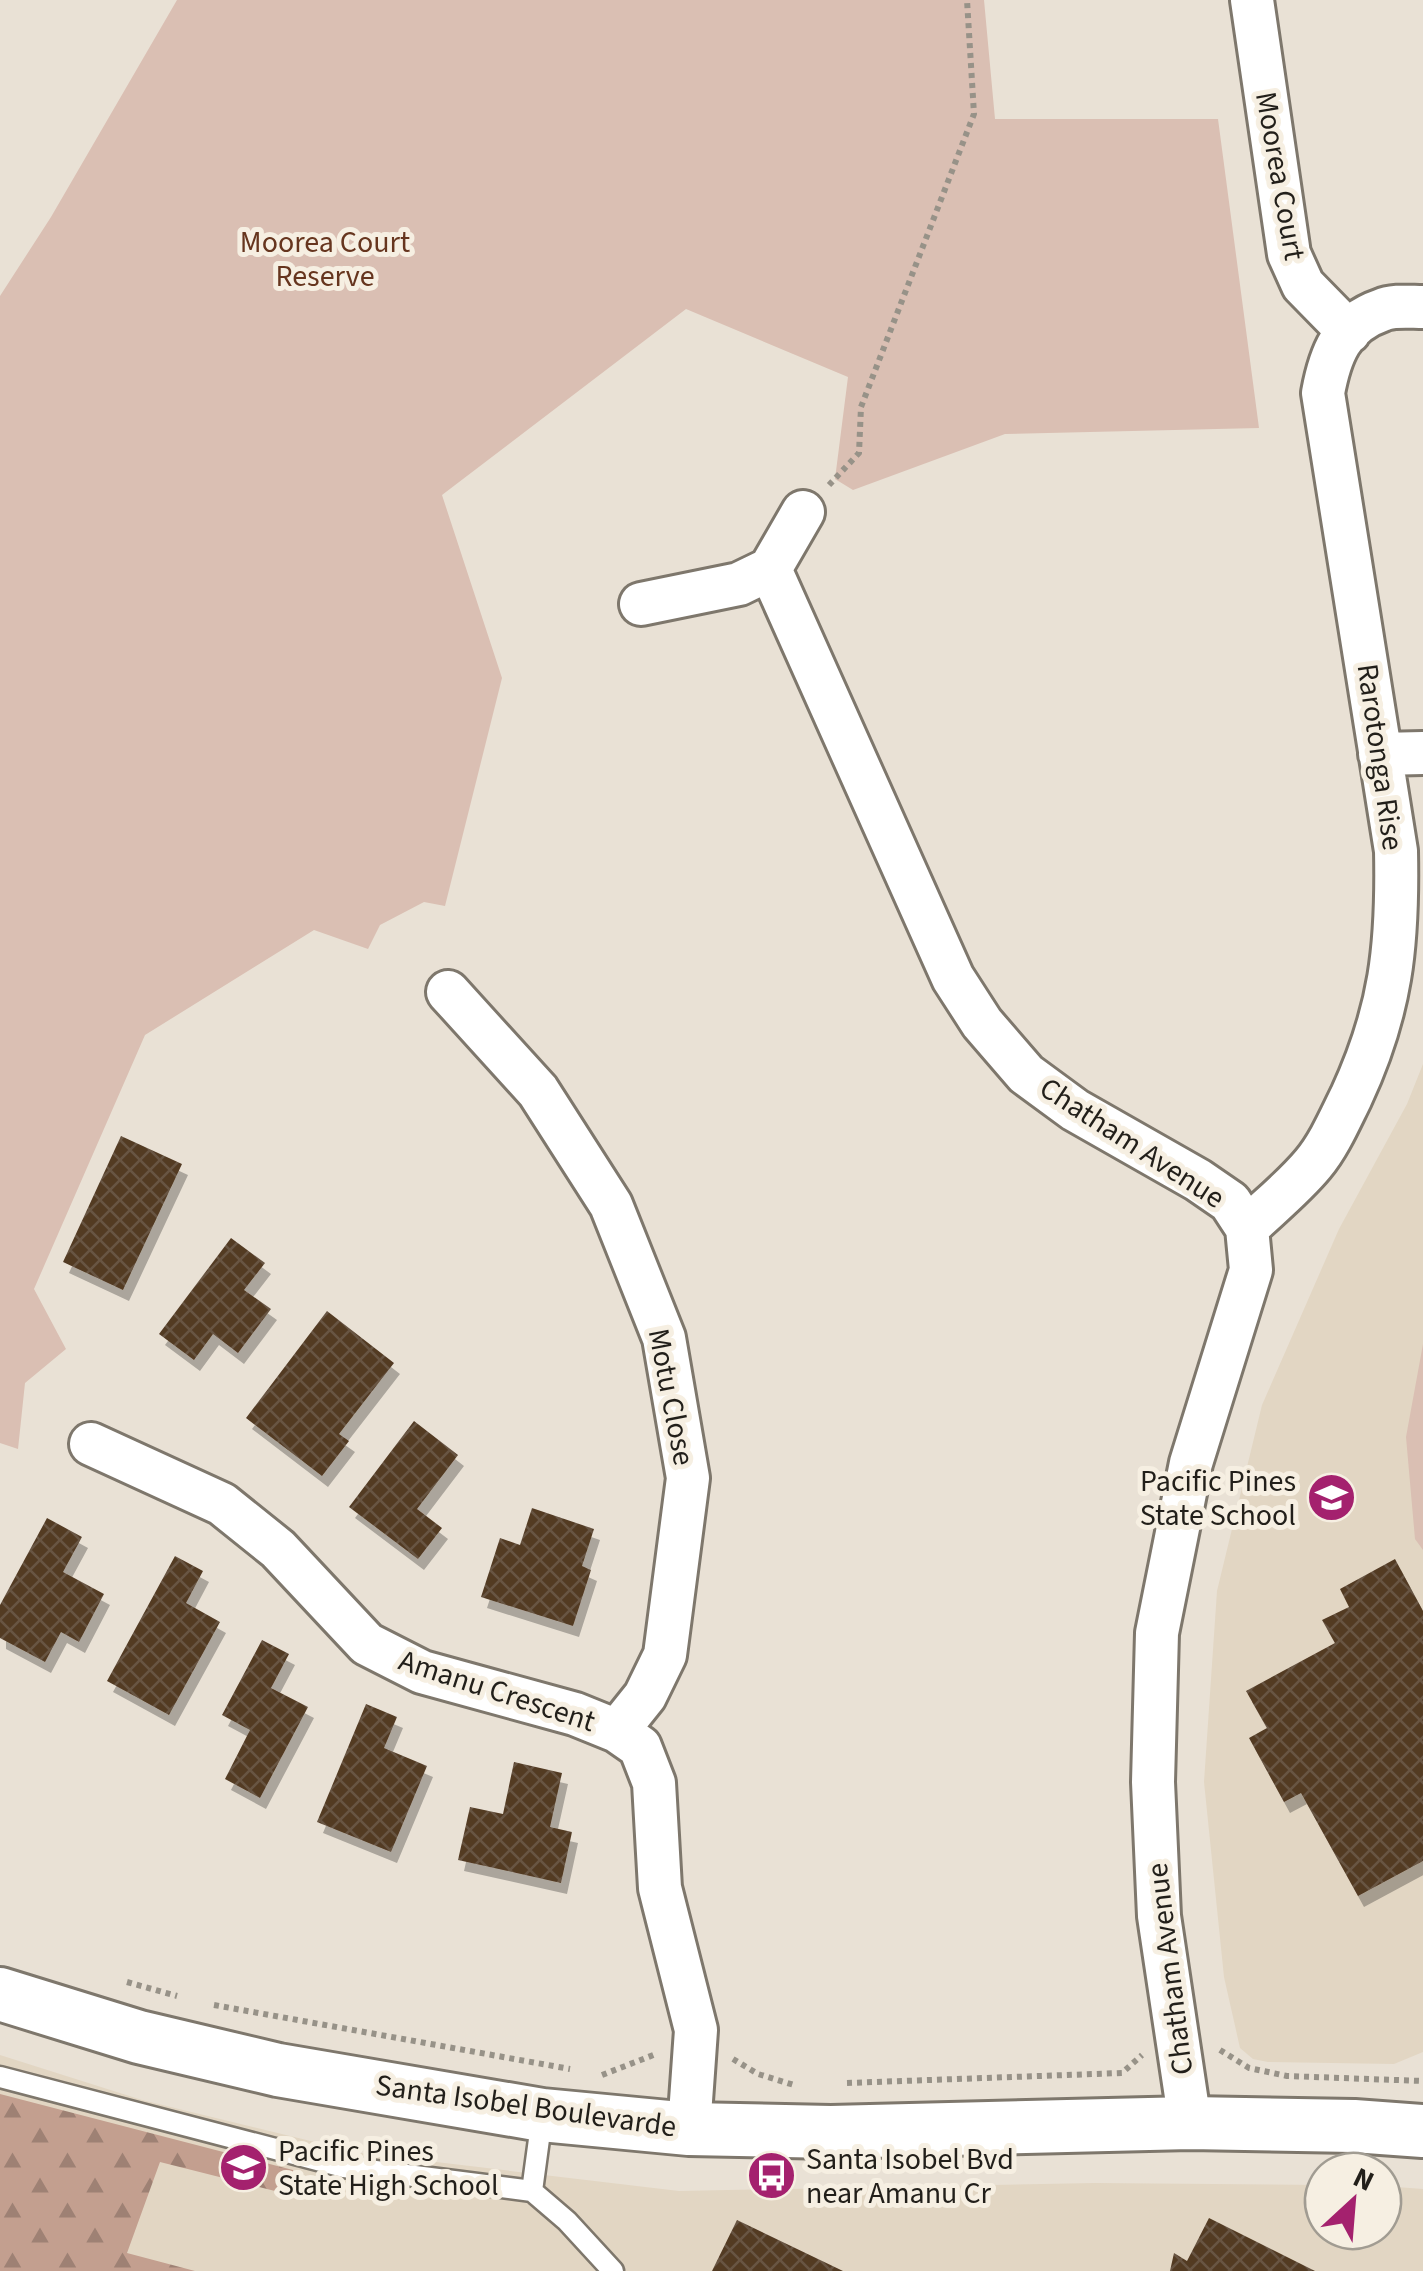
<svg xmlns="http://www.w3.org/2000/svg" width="1423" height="2271" font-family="'Source Sans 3',sans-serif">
<defs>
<pattern id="forest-firs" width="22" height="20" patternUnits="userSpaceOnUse" patternTransform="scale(2.5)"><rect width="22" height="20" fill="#c39f8f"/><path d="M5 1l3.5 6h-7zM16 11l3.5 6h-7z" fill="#9e8174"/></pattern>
<pattern id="building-cross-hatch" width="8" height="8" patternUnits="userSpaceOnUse" patternTransform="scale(2.5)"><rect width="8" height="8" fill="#523a24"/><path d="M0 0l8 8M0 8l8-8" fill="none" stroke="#675442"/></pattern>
<filter id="shadow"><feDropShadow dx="6" dy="11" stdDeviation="0" flood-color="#0004"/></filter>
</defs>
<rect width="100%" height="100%" fill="#e9e1d5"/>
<!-- built -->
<path fill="#e2d6c3" d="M1423,1064V2052L1394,2064L1268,2062L1253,2059L1240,2048L1224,1977L1204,1782L1217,1591L1262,1405L1339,1229L1407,1104Z
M0,2055L142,2100L360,2153L679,2191L1095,2183L1323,2185V2231H1383V2186L1423,2189V2271H0Z"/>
<!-- forest -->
<path fill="url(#forest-firs)" d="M0,2094L293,2170L295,2196L160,2162L127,2253L195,2271H0Z"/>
<!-- green -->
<path fill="#dabfb3" d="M177,0H984L995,119H1218L1259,428L1005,434L853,490L835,479L848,377L686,309L442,495L502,678L445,906L424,902L380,925L368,949L314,930L145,1035L34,1289L66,1349L25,1383L18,1449L0,1443V296L51,217Z
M1423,1344V1550L1415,1539L1406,1437Z"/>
<!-- building -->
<path fill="url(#building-cross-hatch)" filter="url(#shadow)" d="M121,1136L182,1164L123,1290L63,1262Z
M231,1238L265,1263L244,1290L271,1309L238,1353L213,1334L194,1360L159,1334Z
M327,1311L394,1363L339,1434L349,1441L322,1476L246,1418Z
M414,1421L458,1455L417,1509L442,1528L418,1559L349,1507Z
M532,1508L594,1529L582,1566L591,1570L573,1626L481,1597L500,1538L520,1545Z
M47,1518L82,1537L63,1572L104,1594L79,1642L61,1632L45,1662L0,1638V1605Z
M175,1556L203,1571L186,1603L220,1622L169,1715L107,1681Z
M1395,1559L1423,1611V1861L1358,1896L1301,1793L1284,1802L1249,1738L1267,1728L1246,1691L1335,1643L1322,1620L1349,1607L1340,1589Z
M262,1640L289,1654L271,1688L308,1707L260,1798L225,1779L250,1730L222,1715Z
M366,1704L397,1717L384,1748L427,1766L391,1852L317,1822Z
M514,1762L562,1773L550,1827L572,1832L561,1883L458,1860L470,1807L503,1814Z
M1209,2218L1315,2271H1170L1174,2253L1187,2261Z
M737,2220L843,2271H712Z"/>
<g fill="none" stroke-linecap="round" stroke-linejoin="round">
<defs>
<path id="service" d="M0,2077L344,2167L532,2191L567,2221L613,2271
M532,2191L542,2117"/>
<path id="minor" d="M1252,0L1289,254L1303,285L1349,332
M770,569L953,978L982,1023L1026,1074L1075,1110L1198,1180L1230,1202L1247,1228L1251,1270L1191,1463L1157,1633L1153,1782L1159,1916L1190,2123
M641,604L739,584L770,569L803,512
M1380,754L1423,753
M448,992L538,1091L611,1205L664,1338L688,1478L665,1655L645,1696L617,1731
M1247,1228C1269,1207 1294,1187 1313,1164C1329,1145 1340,1119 1351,1097C1391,1011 1398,946 1396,851L1323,393C1330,355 1341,324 1382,310C1393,305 1410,307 1423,307
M91,1444L222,1504L278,1549L367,1644L422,1672L575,1714L617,1731L640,1747L654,1783L660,1888L696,2030L689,2129"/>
<path id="tertiary" d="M0,1994L139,2037L278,2070L542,2115L689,2129L831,2132L1190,2123L1354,2126L1423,2131"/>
</defs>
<!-- service casing -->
<use href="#service" stroke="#7e776c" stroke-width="25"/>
<!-- minor casing -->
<use href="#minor" stroke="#7e776c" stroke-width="48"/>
<!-- tertiary casing -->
<use href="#tertiary" stroke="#7e776c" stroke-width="58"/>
<!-- path -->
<path stroke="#979288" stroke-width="6" stroke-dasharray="5 5" stroke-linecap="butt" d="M829,485L859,453L861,407L974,114L967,0
M127,1982L177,1996
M214,2005L570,2069
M1220,2050L1249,2068L1287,2076L1423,2081
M733,2059L758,2074L794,2085
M602,2075L656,2054
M847,2083L1122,2073L1142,2055"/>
<!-- service -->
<use href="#service" stroke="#fff" stroke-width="20"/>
<!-- minor -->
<use href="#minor" stroke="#fff" stroke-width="42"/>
<!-- tertiary -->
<use href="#tertiary" stroke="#fff" stroke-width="52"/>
</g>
<!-- icons -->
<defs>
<symbol id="school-disc" viewBox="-11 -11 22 22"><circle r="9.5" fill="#a4216e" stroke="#f6efe2"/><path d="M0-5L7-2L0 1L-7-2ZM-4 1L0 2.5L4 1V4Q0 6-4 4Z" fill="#fff"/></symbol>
<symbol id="bus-disc" viewBox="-11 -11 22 22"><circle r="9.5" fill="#a4216e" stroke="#f6efe2"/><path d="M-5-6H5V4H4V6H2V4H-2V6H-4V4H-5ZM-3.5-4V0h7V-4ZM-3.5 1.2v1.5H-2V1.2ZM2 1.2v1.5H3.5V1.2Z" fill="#fff"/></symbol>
</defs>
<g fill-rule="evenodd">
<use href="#school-disc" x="1304" y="1470" width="55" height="55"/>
<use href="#school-disc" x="216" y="2140" width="55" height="55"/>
<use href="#bus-disc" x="744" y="2148" width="55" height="55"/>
</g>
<g text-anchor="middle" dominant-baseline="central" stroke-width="10" stroke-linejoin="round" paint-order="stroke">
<!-- street labels -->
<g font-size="30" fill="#221f1a" stroke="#f6efe2">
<text transform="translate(1280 176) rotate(80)">Moorea Court</text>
<text transform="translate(1380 757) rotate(82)">Rarotonga Rise</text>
<text transform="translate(1132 1143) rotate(33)">Chatham Avenue</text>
<text transform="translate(671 1397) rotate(79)">Motu Close</text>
<text transform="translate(497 1691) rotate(18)">Amanu Crescent</text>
<text transform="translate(1170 1969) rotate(-97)">Chatham Avenue</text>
<text transform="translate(526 2106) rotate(8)">Santa Isobel Boulevarde</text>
</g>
<!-- park labels -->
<g font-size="30" fill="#66351e" stroke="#f6efe2">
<text x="325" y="242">Moorea Court<tspan x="325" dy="34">Reserve</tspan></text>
</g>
<!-- poi labels -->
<g font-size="30" fill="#221f1a" stroke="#f6efe2" text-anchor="start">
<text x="1296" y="1481" text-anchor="end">Pacific Pines<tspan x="1296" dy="34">State School</tspan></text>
<text x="278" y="2151">Pacific Pines<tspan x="278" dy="34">State High School</tspan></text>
<text x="806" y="2159">Santa Isobel Bvd<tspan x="806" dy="34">near Amanu Cr</tspan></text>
</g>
</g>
<!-- north arrow -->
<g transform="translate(1353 2201) rotate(26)"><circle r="48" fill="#f6efe2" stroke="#a19c92" stroke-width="2.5"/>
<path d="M0-8L18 38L0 25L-18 38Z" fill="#a4216e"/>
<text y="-15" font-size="28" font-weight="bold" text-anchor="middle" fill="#221f1a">N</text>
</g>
</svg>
